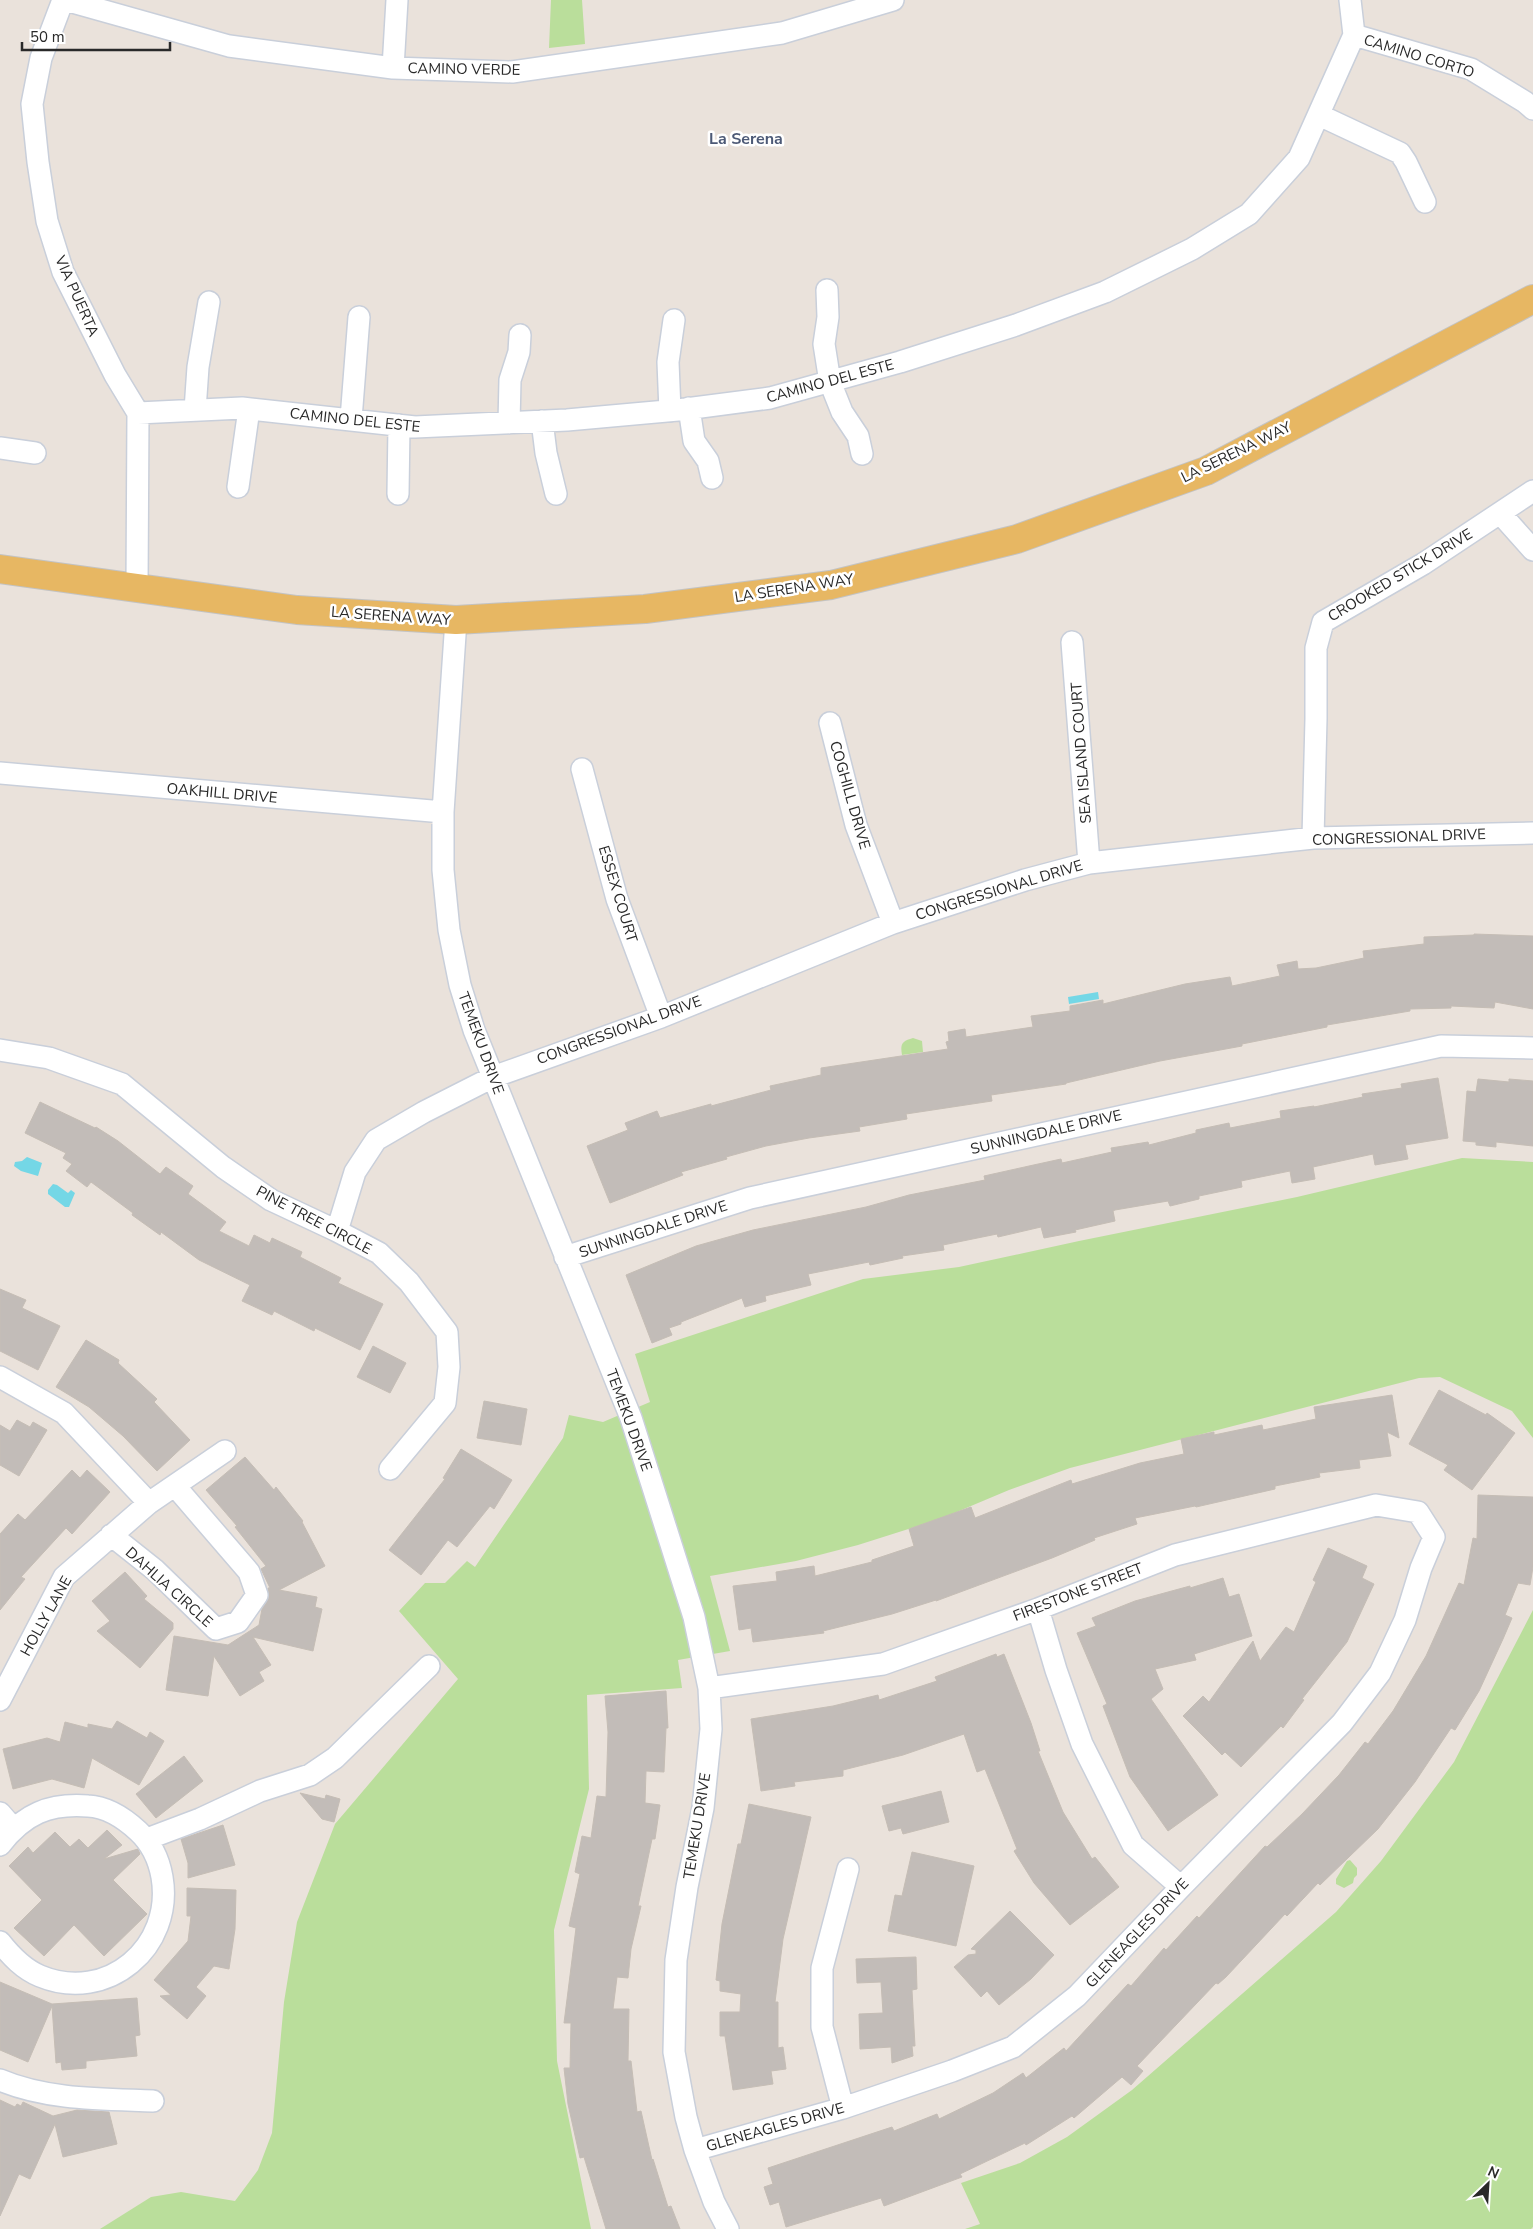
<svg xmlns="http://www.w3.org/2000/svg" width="1533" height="2229" font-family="'Nunito Sans',sans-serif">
<rect width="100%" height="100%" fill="#eae2db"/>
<!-- green -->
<path fill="#bade9b" d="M551,0H582L585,44L549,48Z
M913,1038L922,1041L923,1052L902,1055C900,1044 902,1041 913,1038Z
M1462,1158L1533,1162V1438L1512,1411L1440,1377L1419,1378L1070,1468L1009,1490L940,1519L858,1545L796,1561L710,1576L730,1651L678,1660L682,1688L587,1695L589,1789L554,1930L557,2061L591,2229H100L151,2197L181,2192L235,2201L258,2170L272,2133L284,2002L297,1922L335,1824L458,1679L399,1611L425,1583H445L467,1561L475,1567L563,1438L569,1415L603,1422L650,1402L635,1354L863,1279L959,1267L1079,1241L1297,1197Z
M1533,1610V2227L1531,2229H965L980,2224L961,2183L1020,2163L1067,2137L1132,2090L1336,1912L1381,1861L1454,1762Z
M1350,1860L1357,1868V1875L1354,1878L1353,1883L1344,1888L1336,1884V1879L1347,1861Z"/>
<!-- water -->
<path fill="#74d7e6" d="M1098,992L1099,999L1069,1004L1068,997Z
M27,1157L42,1163L38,1176L21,1171L14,1166L15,1162L22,1161Z
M53,1184L57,1185L68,1193L71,1190L75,1193L69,1207H65L48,1194V1190Z"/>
<!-- building -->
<path fill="#c2bcb8" stroke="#c5bdb5" d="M1474,934L1533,936V1009L1495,1002L1494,1008L1451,1006V1008L1410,1009V1011L1327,1025V1027L1242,1044V1046L1160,1061L1066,1083V1084L991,1095L992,1101L906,1114L907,1119L859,1127L860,1131L809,1138L766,1146L726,1157L727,1159L681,1172L683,1175L610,1203L587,1146L628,1130L625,1123L657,1111L660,1118L711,1104V1106L771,1090L770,1086L821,1075V1068L948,1049L946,1042L949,1041L948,1032L965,1029L966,1037L1033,1027L1031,1016L1070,1011V1006L1103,1000V1004L1185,984L1230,977L1232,986L1280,976L1277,965L1297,961L1298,969L1316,968L1364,958L1363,951L1424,944V937L1474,935Z
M1438,1078L1448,1138L1405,1145L1408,1159L1375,1165L1373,1154L1313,1167L1315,1179L1292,1183L1290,1171L1241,1181L1242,1187L1199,1196V1199L1170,1206L1168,1201L1115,1210L1113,1211L1115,1221L1075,1230L1076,1232L1044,1238L1041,1227L998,1237L997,1234L943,1245L944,1250L902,1256L903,1258L870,1265L869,1262L808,1274L811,1285L765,1296L766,1301L745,1307L742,1298L681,1322V1324L669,1328L672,1335L652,1343L626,1275L696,1246L753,1230L866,1207L909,1195L985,1180L984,1176L1029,1166L1061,1159L1062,1163L1112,1152L1111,1148L1148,1142L1149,1145L1196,1133V1130L1229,1123L1230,1128L1281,1118L1280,1111L1314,1106V1107L1363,1097L1362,1094L1402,1088L1401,1084Z
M1478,1079L1509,1082V1079L1533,1081V1146L1496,1142V1147L1476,1145V1142L1463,1141L1467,1091L1476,1092Z
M40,1102L95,1128L96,1127L118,1141L160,1174L166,1167L193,1186L188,1194L226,1222L219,1231L249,1246L254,1235L270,1243L272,1238L302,1252L300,1257L341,1278L338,1283L383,1304L360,1350L315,1328L314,1331L274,1311L272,1315L242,1301L250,1285L199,1260L161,1232L160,1235L132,1215L133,1213L91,1182L87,1187L66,1171L72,1164L63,1158L66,1153L25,1133Z
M0,1289L26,1300L22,1308L60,1326L38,1370L0,1351Z
M86,1340L119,1360L118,1363L157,1399L154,1402L190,1440L157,1471L123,1436L89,1407L56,1387Z
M373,1346L406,1363L390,1393L357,1377Z
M1439,1390L1486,1415L1487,1413L1515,1433L1472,1490L1444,1470L1448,1465L1409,1444Z
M1392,1395L1399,1438L1387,1432L1391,1456L1359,1460L1360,1468L1319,1473L1320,1477L1275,1486V1489L1196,1507L1195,1506L1135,1518L1137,1524L1094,1538L1095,1540L1052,1558L936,1601V1600L892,1614L823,1631L824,1633L753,1642L751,1628L739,1630L733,1586L777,1581L776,1572L814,1566L815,1576L872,1562V1560L914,1546L909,1529L971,1507L975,1518L1071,1480L1072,1484L1140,1463L1184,1454L1181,1439L1214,1432V1435L1262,1425L1263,1430L1316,1419L1314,1407Z
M484,1401L527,1409L521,1445L477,1438Z
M17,1420L30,1427L33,1422L47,1430L19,1476L0,1465V1425L10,1431Z
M461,1449L512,1480L494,1509L490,1506L457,1547L448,1540L421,1575L389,1550L445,1479L443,1478Z
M245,1457L274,1490L276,1487L303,1521L302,1522L325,1566L279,1590L317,1597L315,1607L322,1609L313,1651L253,1637L271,1665L259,1672L264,1681L240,1696L214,1656L208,1696L166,1690L174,1636L228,1645L259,1625L262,1609L269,1597L268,1588H270L261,1569L266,1566L235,1527L237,1526L206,1490Z
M72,1470L80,1478L87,1470L110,1492L72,1534L66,1528L21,1577L25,1579L0,1610V1534L18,1514L25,1520Z
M1478,1495L1533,1497V1567L1530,1585L1518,1583L1505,1615L1512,1618L1503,1639L1479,1691L1455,1730L1451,1728L1415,1782L1378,1829L1320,1885L1318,1883L1287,1916L1285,1914L1226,1977L1218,1984L1216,1983L1137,2066L1143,2071L1131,2085L1122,2077L1074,2118L1072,2116L1026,2145L1025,2143L960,2174L962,2177L884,2206L881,2198L786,2227L779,2202L770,2205L764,2187L773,2184L768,2168L892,2127L894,2131L937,2114L939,2119L993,2093L1023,2073L1026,2078L1064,2048L1066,2051L1128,1984L1131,1986L1164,1948L1166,1950L1197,1916L1199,1918L1265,1846L1267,1847L1302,1814L1339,1775L1365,1742L1368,1744L1393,1711L1426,1656L1459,1583L1464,1585L1473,1538L1477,1539Z
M1328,1548L1367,1566L1362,1578L1374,1584L1347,1642L1302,1699L1304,1700L1283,1728L1281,1726L1241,1767L1225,1752L1222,1755L1183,1716L1203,1696L1209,1702L1253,1641L1260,1661L1286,1627L1294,1632L1316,1582L1313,1580Z
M125,1572L147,1596L144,1599L173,1623V1629L140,1668L97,1631L110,1621L92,1601Z
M1223,1578L1229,1597L1239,1594L1252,1636L1194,1654L1196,1660L1155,1669L1163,1689L1151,1699L1218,1795L1168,1831L1130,1777L1103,1706L1107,1704L1077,1633L1096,1626L1092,1618L1135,1601L1190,1586V1588Z
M996,1654L997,1657L1004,1654L1031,1723L1040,1751H1038L1063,1812L1092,1859L1095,1857L1119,1887L1070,1925L1034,1883L1014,1851L1017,1849L985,1769L977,1772L964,1734L903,1755L843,1770V1776L794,1782L795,1786L761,1791L751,1719L833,1706L878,1695L879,1700L937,1681L935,1677Z
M666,1691L668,1728H666L664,1772L646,1771L645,1803L660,1805L655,1839H652L638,1906H641L631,1949L628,1978L617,1977L613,2009H629L628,2061H631L637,2112L641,2111L652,2160L653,2159L668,2207L671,2206L680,2229H606L584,2157L580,2158L568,2104L564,2068H570L571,2023H564L576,1928L569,1926L580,1874L575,1872L582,1836L591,1838L597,1796L606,1797L608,1732L605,1696Z
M117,1721L147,1738L150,1732L164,1741L139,1785L92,1758L84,1788L52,1779L13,1789L3,1749L47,1738L60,1742L65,1722L88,1728V1724L112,1729Z
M184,1756L203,1781L156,1818L136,1794Z
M941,1791L949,1822L903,1834L901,1828L889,1831L882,1806Z
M300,1793L325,1799L326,1795L340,1799L334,1822L322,1819Z
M749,1804L811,1817L783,1939L775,2002H778V2048L783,2047L786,2069L771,2071L773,2084L733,2090L725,2036H720V2012H740L741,1994L720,1991V1981L716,1980L722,1924L738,1844H741Z
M223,1825L235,1865L188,1878V1863L181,1839Z
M107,1830L122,1845L104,1859L138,1849L140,1854L113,1880L147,1914L104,1956L74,1925L44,1956L14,1928L42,1900L9,1866L28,1847L33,1853L55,1832L70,1847L79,1839L88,1848Z
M912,1852L974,1866L956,1946L888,1931L895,1895L902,1896Z
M187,1888L236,1890L235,1929L229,1969L214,1966L196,1987L206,1996L187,2019L160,1996L171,1995L154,1980L188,1941L191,1916H187Z
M1010,1911L1054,1955L1031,1979L999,2005L987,1991L981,1997L954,1967L968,1955L976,1954V1950L971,1949Z
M916,1957L917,1989L912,1990L915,2046H912L913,2056L892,2063L891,2047L860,2049L859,2014L883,2013L881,1982L857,1983L856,1959Z
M0,1982L52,2004L137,1998L140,2035L135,2036L137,2056L86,2061V2068L62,2070L61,2062L56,2063L52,2006L28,2062L0,2050Z
M0,2100L15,2107L17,2104L21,2106L23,2102L53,2116L77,2110L109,2112L117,2144L63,2157L55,2124L30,2179L19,2174L0,2216Z"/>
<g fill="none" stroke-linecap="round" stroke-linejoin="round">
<defs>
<path id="minor" d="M63,0L41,58L32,104L38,162L47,221L63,272L115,375L138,413L137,588
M65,0L229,46L393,68L512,72L782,33L893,0
M1354,35L1471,69L1525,102L1533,109
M393,68L397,0
M1319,115L1400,153L1406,162L1425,202
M827,290L828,317L824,344L830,382L842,412L858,436L862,454
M689,408L694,441L708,461L712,478
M195,410L198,367L209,302
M670,411L668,362L674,320
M138,413L242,408L415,427L567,420L678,410L770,398L900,362L1016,325L1105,292L1192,249L1249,214L1299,158L1354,35L1350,0
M351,419L359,317
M542,421L546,453L556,494
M509,423L510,380L519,352L520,335
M0,448L35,453
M238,487L249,409
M398,494L399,425
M1500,513L1533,550
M456,620L443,812V870L449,930L460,985L474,1030L631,1418L694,1617L709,1688L711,1729L703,1808L687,1887L676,1960L674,2052L686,2117L695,2150L714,2202L728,2229
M1072,642L1089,863
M830,723L856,825L893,923
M582,769L617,899L661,1017
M0,773L443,812
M1313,838L1316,719V648L1323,622L1423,564L1533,491
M0,1050L49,1058L122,1084L223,1167L271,1200L337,1231L379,1253L409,1282L447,1332L449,1367L445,1403L390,1469
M337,1231L355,1172L376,1140L424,1112L493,1077L661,1017L893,923L1025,880L1089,863L1313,838L1533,833
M565,1257L750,1198L1441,1046L1533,1048
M0,1377L64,1413L149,1503
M111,1535L155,1570L216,1629L238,1622L257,1595L249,1572L175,1486
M1038,1609L1056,1670L1082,1744L1133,1845L1181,1887
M0,1700L64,1577L149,1503L225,1451
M0,1813L13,1828
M147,1839L200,1819L260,1791L310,1775L335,1758L429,1666
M0,1845C24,1814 49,1803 88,1806C108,1807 124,1818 138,1831C151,1843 159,1860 162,1877C174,1947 107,2004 40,1976C23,1969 11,1956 0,1942
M0,2080C47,2100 103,2099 153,2101
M843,2108L822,2027V1968L848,1869
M695,2150L843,2108L952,2071L1013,2047L1077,1996L1181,1887L1342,1723L1380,1673L1405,1620L1421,1568L1434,1537L1418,1512L1376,1505L1175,1555L1038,1609L883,1664L709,1688"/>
<path id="major" d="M0,569L297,610L456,620L645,609L831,585L1017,539L1206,471L1533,299"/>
</defs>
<!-- minor casing -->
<use href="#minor" stroke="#c9cfda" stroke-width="24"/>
<!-- major casing -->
<use href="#major" stroke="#c3c3c3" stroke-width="30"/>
<!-- minor -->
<use href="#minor" stroke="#fff" stroke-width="21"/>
<!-- major -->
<use href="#major" stroke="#e7b763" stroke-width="28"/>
</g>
<g text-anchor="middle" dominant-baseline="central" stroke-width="5" stroke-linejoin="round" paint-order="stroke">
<!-- street labels -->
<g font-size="15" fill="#292929" stroke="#fff">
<text transform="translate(1419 56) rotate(17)">CAMINO CORTO</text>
<text transform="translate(464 69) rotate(1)">CAMINO VERDE</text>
<text transform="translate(77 296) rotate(66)">VIA PUERTA</text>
<text transform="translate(830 381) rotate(-15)">CAMINO DEL ESTE</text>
<text transform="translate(355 420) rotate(6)">CAMINO DEL ESTE</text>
<text transform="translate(1236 452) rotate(-26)">LA SERENA WAY</text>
<text transform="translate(1400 575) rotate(-31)">CROOKED STICK DRIVE</text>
<text transform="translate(794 588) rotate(-9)">LA SERENA WAY</text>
<text transform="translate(391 616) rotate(4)">LA SERENA WAY</text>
<text transform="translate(1081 753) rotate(-94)">SEA ISLAND COURT</text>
<text transform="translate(222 793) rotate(5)">OAKHILL DRIVE</text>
<text transform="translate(850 795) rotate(74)">COGHILL DRIVE</text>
<text transform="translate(1399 837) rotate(-2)">CONGRESSIONAL DRIVE</text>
<text transform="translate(999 890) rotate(-17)">CONGRESSIONAL DRIVE</text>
<text transform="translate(618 894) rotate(73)">ESSEX COURT</text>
<text transform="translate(619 1030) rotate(-20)">CONGRESSIONAL DRIVE</text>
<text transform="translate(481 1043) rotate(70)">TEMEKU DRIVE</text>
<text transform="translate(1046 1132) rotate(-13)">SUNNINGDALE DRIVE</text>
<text transform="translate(314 1220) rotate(28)">PINE TREE CIRCLE</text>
<text transform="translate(653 1229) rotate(-18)">SUNNINGDALE DRIVE</text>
<text transform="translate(629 1420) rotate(70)">TEMEKU DRIVE</text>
<text transform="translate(169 1587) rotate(42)">DAHLIA CIRCLE</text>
<text transform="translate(1078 1592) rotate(-21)">FIRESTONE STREET</text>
<text transform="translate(46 1616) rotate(-61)">HOLLY LANE</text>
<text transform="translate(697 1826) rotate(-81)">TEMEKU DRIVE</text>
<text transform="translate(1137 1933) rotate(-47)">GLENEAGLES DRIVE</text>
<text transform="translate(775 2127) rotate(-16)">GLENEAGLES DRIVE</text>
</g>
<!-- neighbourhood labels -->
<g font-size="16" font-weight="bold" fill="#4c5976" stroke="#fff">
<text x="746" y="139">La Serena</text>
</g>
</g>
<!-- north arrow -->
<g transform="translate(1488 2184) rotate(25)" stroke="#ffffff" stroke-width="4" paint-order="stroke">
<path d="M0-4L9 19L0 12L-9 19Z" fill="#292929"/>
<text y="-8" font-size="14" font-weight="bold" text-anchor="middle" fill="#292929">N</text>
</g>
<!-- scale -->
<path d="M22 42v8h148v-8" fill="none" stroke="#292929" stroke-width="2.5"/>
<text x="30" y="42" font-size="15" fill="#292929" stroke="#ffffff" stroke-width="4" paint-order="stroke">50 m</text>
</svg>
